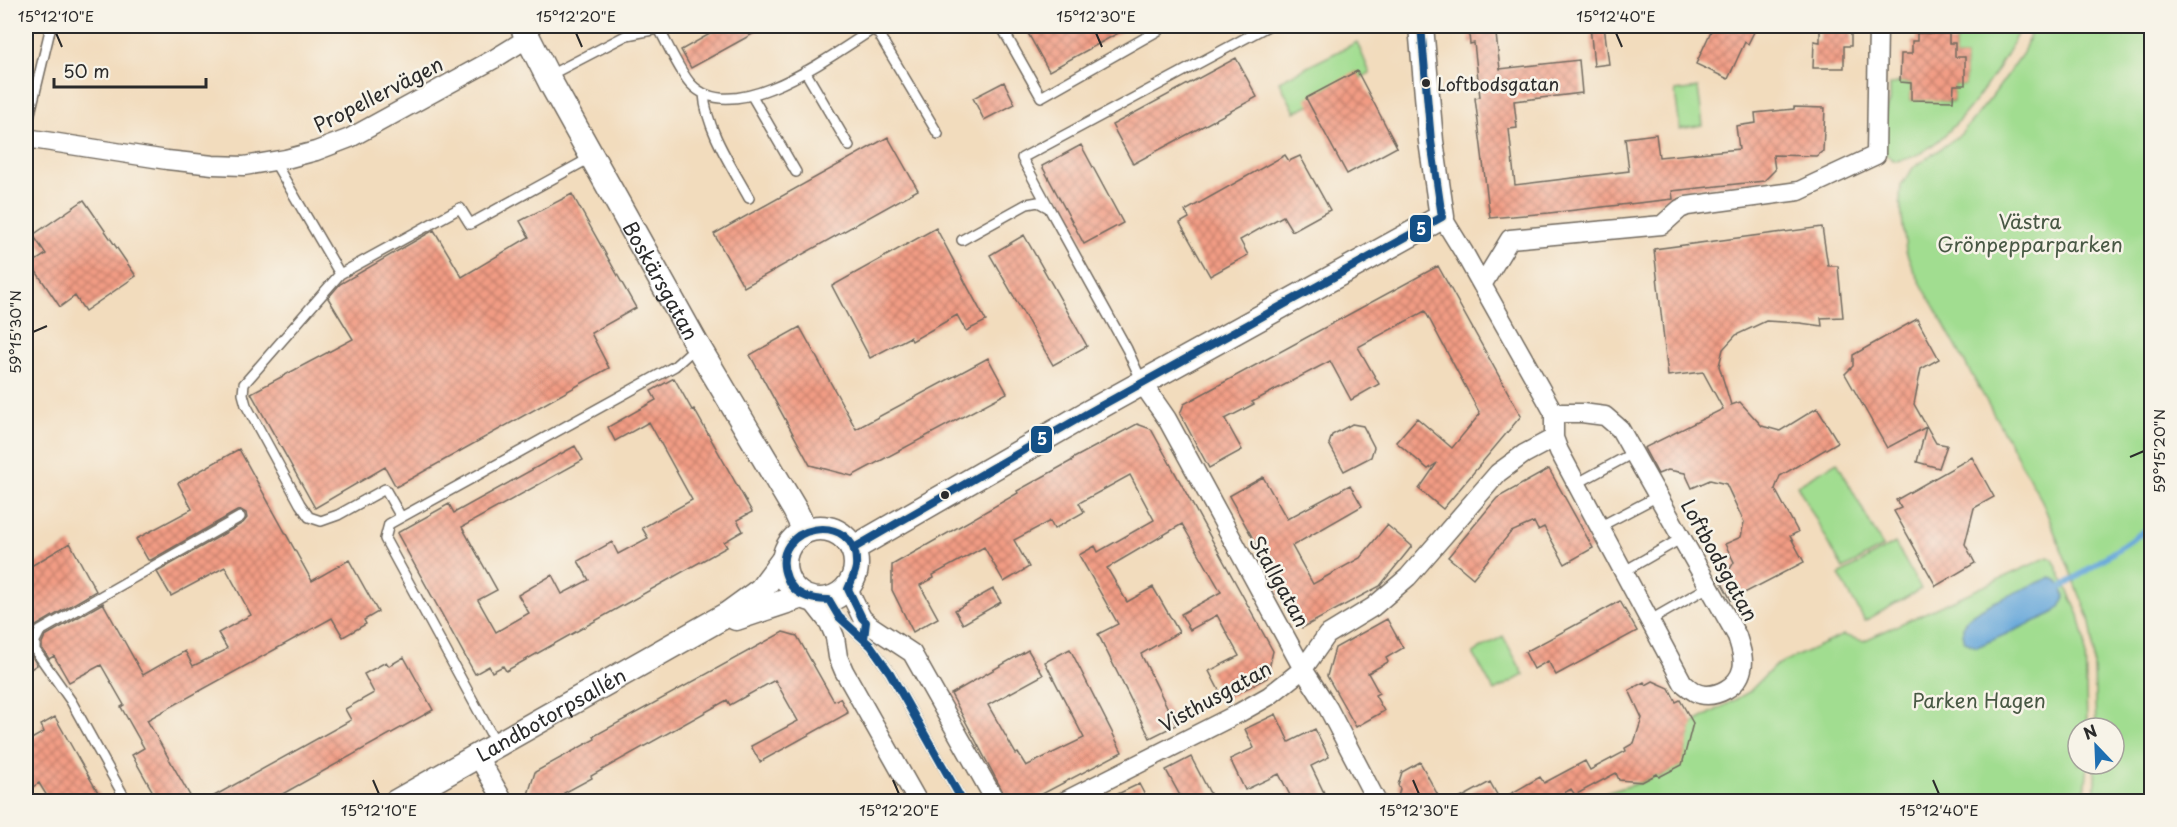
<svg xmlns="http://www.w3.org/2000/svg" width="2177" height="827" font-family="'Playpen Sans',sans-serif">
<defs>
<pattern id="building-cross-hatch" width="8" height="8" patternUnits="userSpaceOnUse" patternTransform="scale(1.5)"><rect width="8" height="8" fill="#f29c84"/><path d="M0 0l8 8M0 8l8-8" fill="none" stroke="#c47f6c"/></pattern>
</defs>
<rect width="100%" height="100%" fill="#f7f3e8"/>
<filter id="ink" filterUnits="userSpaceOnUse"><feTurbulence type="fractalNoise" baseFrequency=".0167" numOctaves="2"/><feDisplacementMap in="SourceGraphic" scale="12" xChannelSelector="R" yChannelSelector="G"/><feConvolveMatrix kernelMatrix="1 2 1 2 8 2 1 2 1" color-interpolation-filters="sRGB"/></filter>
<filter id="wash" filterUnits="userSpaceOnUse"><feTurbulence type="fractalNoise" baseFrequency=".008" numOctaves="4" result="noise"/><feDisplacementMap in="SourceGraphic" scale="24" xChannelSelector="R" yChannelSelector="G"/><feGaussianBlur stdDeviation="1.35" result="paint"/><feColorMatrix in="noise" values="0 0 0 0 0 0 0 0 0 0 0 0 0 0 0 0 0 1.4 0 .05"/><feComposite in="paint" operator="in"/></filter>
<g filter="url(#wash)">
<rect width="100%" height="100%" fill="#f2dcbd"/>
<!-- green -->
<path fill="#a1dd90" stroke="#66845e" stroke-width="1.5" d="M1966,26H2021C2002,67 1944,160 1894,161L1881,149L1879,129L1890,101V85L1900,82L1911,83V100H1924L1941,94V101L1953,102L1954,85H1965V57H1955V43Z
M2033,26H2151V801H2094L2096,764H2114V728H2096L2093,640L2089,618L2042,501L1913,269L1906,251L1900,200L1901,185L1913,168L1961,134L1991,98L2023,53Z
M1357,42L1370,73L1295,112L1279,81Z
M1698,88L1703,125L1680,129L1675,91Z
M1837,462L1883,547L1843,569L1797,485Z
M1895,543L1921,589L1865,621L1839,575Z
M2048,557L2053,559L2079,615L2085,641L2087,728H2078V764H2088L2084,801H2041L2039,794L2025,802H1576L1642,782L1657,774L1659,777L1681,765L1693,723L1749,692L1775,666L1843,635L1863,641Z
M1503,636L1524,675L1494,691L1473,653Z"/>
<!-- water -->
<path fill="#66a7da" stroke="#486982" stroke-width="1.5" d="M2051,577L2058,581L2065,597L2060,607L2052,614L1977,647L1965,642C1963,635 1961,627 1966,620C1978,606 2032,586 2051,577Z"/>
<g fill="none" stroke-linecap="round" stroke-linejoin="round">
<!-- stream -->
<path stroke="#66a7da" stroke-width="6" d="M2062,587L2152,526"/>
</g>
<g id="blocks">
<!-- building -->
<path fill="url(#building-cross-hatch)" d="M724,26H767L691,68L681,50Z
M1024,26H1131L1049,71Z
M1468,26H1495L1500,69L1579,60L1582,93L1514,101L1517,128L1509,129L1515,185L1629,171L1625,138L1656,134L1659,157L1739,149L1736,126L1756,123L1755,113L1794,109V107L1825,108L1823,151L1816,156L1773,155L1775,170L1764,181L1672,191L1673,199L1549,213L1490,218L1475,98L1480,97L1474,43L1470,44Z
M1590,26H1604L1609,64L1594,66Z
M1705,26H1757L1748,44L1745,42L1728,79L1696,64L1712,29Z
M1820,26H1851V46H1844V68H1813L1814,41L1820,42Z
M1917,33L1949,34V43H1955V57H1965V85H1954L1953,101L1911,100V83L1900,82L1901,54H1912V41H1917Z
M1236,58L1257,97L1133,164L1112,125Z
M1357,71L1397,147L1347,174L1306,98Z
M1004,82L1015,104L984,120L973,98Z
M888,137L918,190L744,287L714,234Z
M1081,145L1123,223L1084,244L1042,166Z
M1285,155L1289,161L1300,156L1330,210L1292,231L1283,216L1240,240L1248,255L1210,276L1180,223L1189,218L1185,211Z
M572,194L636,308L591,333L609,368L396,487L385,467L315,508L251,393L353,339L328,298L340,284L434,230L462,277L529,237L520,221Z
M84,200L136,276L85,311L75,296L60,307L31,264L46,254L33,235Z
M1822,227L1828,266H1838L1843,317L1821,318L1822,326L1800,323L1766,321L1736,335L1723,349L1719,366L1731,405L1740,402L1762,426L1780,431L1817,408L1838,442L1780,476L1775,489L1798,532L1790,536L1804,562L1731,600L1722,583L1734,562L1725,544L1741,537L1744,522L1726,484L1710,480L1692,488L1685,473L1668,470L1658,474L1644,448L1723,409L1703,372L1668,376L1654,249Z
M936,228L986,321L966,331L957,315L912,341L910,337L870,358L832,286Z
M1024,235L1087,346L1053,365L990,255Z
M1438,266L1521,416L1443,509L1419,489L1437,463L1428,469L1396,442L1417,418L1452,448L1480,414L1425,311L1358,347L1379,384L1351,400L1330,361L1252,402L1254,404L1225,419L1242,450L1209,468L1180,414L1184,404Z
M1917,319L1939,359L1921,369L1914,404L1936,443L1947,445L1939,468L1917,462L1926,427L1887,448L1845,374L1853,366V355Z
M800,327L856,429L988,358L1007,393L852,476L810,465L750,355Z
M674,378L692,410L694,409L752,512L737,520L743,531L724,542L727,547L506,671L503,666L492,672L489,666L475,674L397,533L449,504L454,513L575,446L583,460L462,527L497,590L478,600L496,632L529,613L518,595L552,575L562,594L589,580L578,561L612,542L618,554L648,538L642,528L692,500L649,422L615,441L608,427L656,400L651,391Z
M1137,424L1151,429L1273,651L1267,678L1224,700L1209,671L1239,656L1217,615L1190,630L1181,614L1221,592L1182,524L1107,568L1127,602L1153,587L1179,632L1141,654L1176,725L1150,738L1098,634L1118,624L1079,555L1095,546L1098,552L1154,520L1130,475L1079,503L1084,512L1054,529L1050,521L1014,540L1029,567L1004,582L984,547L933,575L934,578L920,585L938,618L913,632L892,590V565L1018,493L1017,491L1073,460L1072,459Z
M1352,424L1363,426L1374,447L1371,457L1344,471L1329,444L1332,435Z
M239,449L312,581L349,560L378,612L364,620L366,624L343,637L332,618L147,720L193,801H158L132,755L144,748L121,707L124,705L101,665L69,682L54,656L49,659L42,648V643L45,636L103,603L143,675L185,651L193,666L224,651L227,648L218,633L251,615L225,567L171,596L157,572L243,523L247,518L246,513L241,510L237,511L151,560H148L136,539L192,509L178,483Z
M1972,457L1994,497L1974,508L1965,544L1975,563L1936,586L1894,511L1901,508L1896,500Z
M1549,469L1593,548L1565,564L1544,527L1538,530L1534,522L1511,532L1473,578L1448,557L1497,498Z
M1263,477L1287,519L1350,485L1362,506L1292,546L1313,584L1360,558L1387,525L1412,546L1380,586L1302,628L1296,617L1293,619L1266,569L1269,567L1229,496Z
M70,543L96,591L34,627L29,638L28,650L37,665L26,672V569Z
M993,589L1001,602L963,624L955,610Z
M1620,601L1637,631L1556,675L1548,661L1534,669L1525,652Z
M1387,619L1403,648L1386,658L1388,662L1368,673L1379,693L1375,695L1384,711L1356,727L1327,676L1335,648Z
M783,632L797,636L834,701L840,698L848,713L760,762L751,746L798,721L775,680L730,705L727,700L591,776L592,778L564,793L569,801H526L535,772L595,739L594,736Z
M1070,649L1122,752L1029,801L1004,794L951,694L1028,650L1043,675L988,705L1016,754L1018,753L1026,766L1084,738L1045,662Z
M404,657L433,710L270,801H205L351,720L345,709L374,693L364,674L386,662L389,666Z
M1653,681L1669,688L1676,702L1680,700L1693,723L1682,765L1659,777L1657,774L1642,782L1619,780L1616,773L1575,795L1571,789L1550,801H1455L1490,782L1500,800L1540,777L1544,783L1585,761L1590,770L1626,751L1625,748L1634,743L1642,718L1629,690L1644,682L1646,685Z
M1276,714L1289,742L1315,729L1329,757L1311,766L1328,801H1293L1279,774L1245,790L1230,759L1254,748L1245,729Z
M55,717L81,763L103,801H50L39,783L26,791V742L44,732L41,725Z
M1191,757L1214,801H1183L1166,770Z
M1420,762L1441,801H1397L1400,789L1398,785L1402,772Z
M1139,784L1148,801H1103Z"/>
</g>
</g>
<g filter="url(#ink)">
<use href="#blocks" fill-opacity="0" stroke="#71695e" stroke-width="1.5"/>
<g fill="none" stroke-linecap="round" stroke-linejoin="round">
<defs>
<path id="service" d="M1001,26L1041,97L1159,30
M659,29C667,43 681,74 691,84C734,130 835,53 875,28L938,134
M805,71L849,146
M550,75L627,35L673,26
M704,94C706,129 732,167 749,198
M752,96L796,172
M26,130L51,26
M274,161L340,274L460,208L470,224L592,157
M1049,208L1022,158L1268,26
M962,240L1027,204L1038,202L1049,208L1127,349L1142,382
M340,274L244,384L243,394L246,405L300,504L309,517L321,521L338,515L385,489L401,517
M1576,484L1633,453
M1599,527L1658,496
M1623,572L1682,538
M829,600L839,617L871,646L890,673L963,802
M1649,621L1710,586
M497,745L385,539L389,524L675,366L697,346
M127,802L71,701L35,650V641L40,631L240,517"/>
<path id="minor" d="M26,138L167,160L213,165L244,166L286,159L316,151L350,138L494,59L528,38
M1442,217L1463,251L1554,413V438L1559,451L1683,683C1688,687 1694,693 1700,694C1716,698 1738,687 1742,669C1745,658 1740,647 1737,636L1620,429L1605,416L1582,413H1554
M1482,285L1510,239L1662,225L1680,209L1687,206L1799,191L1876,155L1878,26
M1142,383L1167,419L1303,669L1328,708L1377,802
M848,589L862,618L871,626L912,653L996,802
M811,600L829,623L835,637L838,657L844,671L918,802
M477,755L504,802
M1063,802L1239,713L1269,696L1303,669L1327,635L1373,607L1408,577L1498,473L1524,454L1554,438"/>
<g id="tertiary">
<path id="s1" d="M522,26L552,85L697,345L795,510L805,531"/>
<circle cx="820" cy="564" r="36"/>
<path d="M854,548L1088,413L1442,217L1431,141L1421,26"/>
<path d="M736,618L802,596"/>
<path id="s2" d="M396,802L728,614L761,590L784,559"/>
</g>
</defs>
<!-- service casing -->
<use href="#service" stroke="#71695e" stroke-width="12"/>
<!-- minor casing -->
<use href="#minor" stroke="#71695e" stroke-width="21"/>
<!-- tertiary casing -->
<use href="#tertiary" stroke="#71695e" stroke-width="27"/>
<!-- service -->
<use href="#service" stroke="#fff" stroke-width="9"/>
<!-- minor -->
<use href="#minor" stroke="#fff" stroke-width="18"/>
<!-- tertiary -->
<use href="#tertiary" stroke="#fff" stroke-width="24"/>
<defs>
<path id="bus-1" d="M854,548L1088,413L1442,217L1431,141L1421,26
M864,639L866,622L862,618L848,589C851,582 855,574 856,567C860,507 765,524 787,578C794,596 811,600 829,600L839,617L871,646L890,673L963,802"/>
</defs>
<!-- bus-1 casing -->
<use href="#bus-1" stroke="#f7f3e8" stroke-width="12"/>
<!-- bus-1 -->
<use href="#bus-1" stroke="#135086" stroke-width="8"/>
</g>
</g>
<!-- ticks -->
<path fill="none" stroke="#2b2b2b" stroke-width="2" d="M56,33L62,47M576,33L582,47M1096,33L1102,47M1616,33L1622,47M33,332L47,326M2130,457L2144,451M373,780L379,794M893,780L899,794M1413,780L1419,794M1933,780L1939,794"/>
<!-- markers -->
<g fill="#2b2b2b" stroke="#f7f3e8" stroke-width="2">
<circle cx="1426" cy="83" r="5"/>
<circle cx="945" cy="495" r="5"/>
</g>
<g text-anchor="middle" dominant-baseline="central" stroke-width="5" stroke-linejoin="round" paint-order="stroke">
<!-- bus labels -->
<g font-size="18" fill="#2b2b2b" stroke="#f7f3e8" text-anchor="start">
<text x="1437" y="83">Loftbodsgatan</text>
</g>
<!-- street labels -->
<g font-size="20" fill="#2b2b2b" stroke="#f7f3e8">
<text transform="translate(378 94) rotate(-27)">Propellervägen</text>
<text stroke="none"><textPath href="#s1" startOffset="290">Boskärsgatan</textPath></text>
<text transform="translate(1720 560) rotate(61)">Loftbodsgatan</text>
<text transform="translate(1280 581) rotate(61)">Stallgatan</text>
<text transform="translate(1215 696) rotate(-29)">Visthusgatan</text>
<text stroke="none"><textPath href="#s2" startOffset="178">Landbotorpsallén</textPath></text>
</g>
<!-- park labels -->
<g font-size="20" fill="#485844" stroke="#f7f3e8">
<text x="2030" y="221">Västra<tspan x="2030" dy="23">Grönpepparparken</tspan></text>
<text x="1979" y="700">Parken Hagen</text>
</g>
</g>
<g stroke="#f7f3e8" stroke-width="2">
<rect x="1409" y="214" width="23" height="29" rx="6" fill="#135086"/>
<rect x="1030" y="425" width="23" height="29" rx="6" fill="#135086"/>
</g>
<g font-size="16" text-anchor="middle" font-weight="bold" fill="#fff">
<text x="1421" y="235">5</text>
<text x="1042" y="445">5</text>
</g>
<!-- margin -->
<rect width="2177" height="827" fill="none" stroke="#f7f3e8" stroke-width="66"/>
<!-- north arrow -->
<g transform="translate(2096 746) rotate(337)"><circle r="28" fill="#f7f3e8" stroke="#a5a39c" stroke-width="1.5"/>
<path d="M0-4.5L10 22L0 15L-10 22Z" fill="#1f6fb2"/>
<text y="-9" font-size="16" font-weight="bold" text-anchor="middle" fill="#2b2b2b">N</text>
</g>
<!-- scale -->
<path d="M54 78v9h152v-9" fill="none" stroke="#2b2b2b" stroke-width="3"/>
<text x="63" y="78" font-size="18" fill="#2b2b2b" stroke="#f7f3e8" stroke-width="4.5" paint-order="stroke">50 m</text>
<rect x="33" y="33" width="2111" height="761" fill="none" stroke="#2b2b2b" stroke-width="2"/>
<g font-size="15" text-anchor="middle" fill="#2b2b2b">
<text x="56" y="22">15°12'10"E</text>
<text x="576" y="22">15°12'20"E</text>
<text x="1096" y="22">15°12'30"E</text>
<text x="1616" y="22">15°12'40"E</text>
<text transform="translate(16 332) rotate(-90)" y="5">59°15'30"N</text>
<text transform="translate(2160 451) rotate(-90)" y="5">59°15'20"N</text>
<text x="379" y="816">15°12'10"E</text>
<text x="899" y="816">15°12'20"E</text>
<text x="1419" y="816">15°12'30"E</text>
<text x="1939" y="816">15°12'40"E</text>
</g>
</svg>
